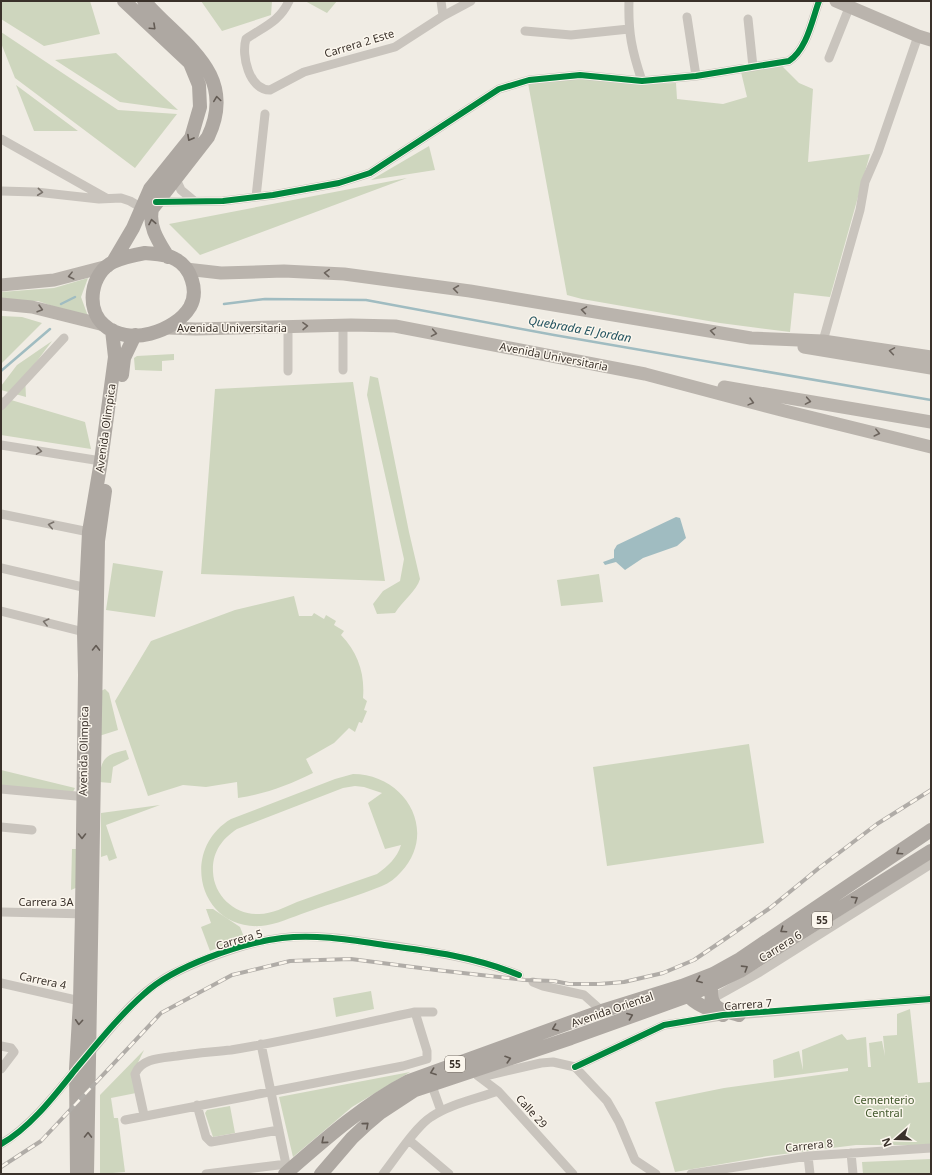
<svg xmlns="http://www.w3.org/2000/svg" width="932" height="1175" font-family="'Noto Sans',sans-serif">
<rect width="100%" height="100%" fill="#f0ece4"/>
<!-- green -->
<path fill="#ced6be" fill-rule="evenodd" d="M1,1H90L100,34L44,46L1,19Z
M201,1H272L271,15L222,31Z
M305,1H337L327,13Z
M1,32L118,110L177,114L135,168L15,78L1,43Z
M116,53L178,110L120,102L55,60Z
M780,64L799,83L813,89L808,162L870,154L830,297L794,293L790,332L720,323L582,299L567,295L528,83L575,78L641,84L676,83L677,99L723,104L747,97L741,72Z
M16,85L78,131H34Z
M429,146L435,170L371,180Z
M407,178L200,255L169,224Z
M88,278L81,297L89,319L38,301H1V292L54,288Z
M1,316L22,317L42,323L1,364Z
M52,341L25,377L26,397L1,390V386L17,365Z
M174,354V360L162,361V371L135,370L134,358L137,356Z
M370,376L378,378L409,532L420,579C417,590 402,602 395,613L377,614L373,604L383,591L400,581L404,559L367,395Z
M353,382L385,581L201,574L215,389Z
M1,397L85,422L91,449L1,435Z
M113,563L163,571L155,617L106,610Z
M599,574L603,602L561,606L557,580Z
M294,596L299,616H312L314,613L324,619L326,615L336,621L334,625L344,631L341,635C358,653 365,673 363,698L367,701L364,710L367,711L362,723L359,722L355,732L349,728L334,743L306,759L313,773C289,785 265,794 238,798L237,782L206,787L183,785L148,796L115,701L151,641L235,610Z
M105,689L109,693L118,730L99,736L101,691Z
M749,744L764,843L607,866L593,767Z
M126,750L129,759L113,767L111,783L99,782C101,760 103,755 126,750Z
M1,770L75,788L73,792L1,788Z
M353,774C405,774 439,831 401,872C396,878 389,883 382,886C358,896 332,903 307,912C292,917 276,925 261,926C199,930 179,850 231,819L335,779ZM355,786L364,787L382,793L368,803L385,849L401,845C397,858 388,866 377,874C350,883 323,893 297,902C285,907 272,914 259,914C235,915 214,896 213,872C212,852 222,839 237,829L343,788Z
M160,805L106,825L117,858L109,861L107,855L101,857V813Z
M72,849H79L78,887L71,890Z
M206,909H213L240,927L244,937L210,951L201,927L211,923Z
M371,991L374,1009L336,1017L333,998Z
M910,1009L918,1083L931,1082V1145H856L768,1156L675,1172L655,1102L724,1088L848,1071V1068L774,1078L773,1060L799,1051L803,1070L802,1050L842,1034L847,1040L866,1037L868,1067H871L869,1043L882,1041L885,1056L883,1036L897,1035V1014Z
M144,1050L133,1073L136,1093L111,1098L114,1118H118L125,1172L100,1174V1095Z
M410,1072L352,1107L293,1157L279,1097Z
M230,1106L235,1133L213,1137L205,1113L207,1110Z
M931,1159V1174H863L862,1162Z"/>
<!-- water -->
<path fill="#a0bcc1" d="M676,517L680,518L686,538L677,546L643,558L625,570L616,562L605,565L603,562L614,558V550L617,545Z"/>
<g fill="none" stroke-linecap="round" stroke-linejoin="round">
<!-- stream -->
<path stroke="#a0bcc1" stroke-width="2.5" d="M61,304L75,297
M224,304L265,299L366,300L554,335L931,400
M1,371L50,329"/>
<!-- minor -->
<path stroke="#c9c4bd" stroke-width="9" d="M289,1C279,22 265,26 246,39C241,55 249,90 270,90L304,72L395,47L443,16L471,1
M441,1L443,16
M629,1C628,33 632,51 642,81
M687,17L696,76
M748,19L753,67
M525,31L571,35L629,29
M829,58L849,8
M1,139L106,198
M175,177L181,190L193,200
M1,191L36,192L99,199L121,198L130,201L142,208
M256,197L265,114
M156,202L223,201L273,195L339,183L370,173L499,89L529,80L580,75L642,81L696,76L789,61C807,49 812,20 819,1
M288,326V371
M823,341L860,210L865,182L878,152L918,36
M343,370V325
M1,406L64,338
M1,445L101,461
M1,514L89,532
M1,568L87,588
M1,611L84,632
M1,789L87,797
M1,827L32,830
M1,912L88,914
M533,982L543,986L584,995L602,1011
M1,983L80,1001
M708,1001L760,972L931,864
M735,1015L931,999
M261,1044L288,1174
M1,1046L11,1048L14,1052L1,1069
M88,1055C111,1029 133,998 162,980C176,971 191,965 206,959C230,950 255,941 281,938C321,933 363,942 402,947C442,953 481,960 519,975
M575,1067L664,1025L722,1016
M478,1076L498,1091L573,1174
M481,1077L541,1063L553,1062L575,1067L607,1101L619,1122L635,1160L656,1174
M431,1083L441,1111
M197,1105L206,1137L211,1142L279,1130
M144,1115L135,1074C141,1058 162,1058 177,1056C195,1053 213,1052 231,1050C293,1040 354,1025 415,1012H433
M125,1120L403,1066L427,1059V1051L415,1012
M410,1141L449,1174
M1,1144C30,1127 55,1095 76,1069
M851,1153L853,1174
M808,1156L810,1174
M206,1174L287,1164
M383,1174C395,1159 416,1126 431,1117C450,1104 476,1099 498,1091
M691,1174L808,1156L931,1148"/>
<!-- secondary -->
<path stroke="#bab4ad" stroke-width="13" d="M836,1L918,36L931,40
M186,269L221,273L284,271L344,274L470,291L751,338L823,341L931,357
M1,285L54,280L108,266
M1,304L32,307L104,325
M168,328L196,329L351,325L395,326L645,374L785,411L931,447
M804,347L931,368
M724,387L931,422"/>
<!-- primary -->
<path stroke="#aea8a2" stroke-width="14" d="M144,1C180,43 239,72 208,137L152,209C148,227 159,242 168,257
M145,253C155,254 167,254 175,259C191,267 199,291 190,307C175,332 128,347 104,325C85,308 91,273 113,262C123,257 134,255 145,253Z
M113,262L133,228L150,189L191,138L200,107L199,85L190,63L124,1
M122,375L124,358L135,335
M711,986C710,1010 719,1009 739,1015
M684,990C692,1004 709,1009 723,1015
M77,1174L76,1069L80,1001L82,913L85,675L84,632L89,532L101,461L115,357L112,330
M87,1174L98,541L105,491
M285,1174C324,1140 363,1105 409,1081L602,1011L682,986L713,974L740,959L931,830
M321,1174L352,1138L367,1124L380,1113L415,1090L571,1038L688,996L740,971L931,851"/>
<defs>
<path id="rail" d="M1,1167L41,1141L161,1013L232,975L290,961L351,959L436,970L525,980L554,981L569,984H599L624,982L663,973L694,960L725,939L770,908L819,868L877,824L931,790"/>
</defs>
<!-- rail casing -->
<use href="#rail" stroke="#b0aca7" stroke-width="4"/>
<!-- rail -->
<use href="#rail" stroke="#fbf6ed" stroke-width="2.5" stroke-dasharray="8" stroke-linecap="butt"/>
<defs>
<path id="cycleway" d="M156,202L223,201L273,195L339,183L370,173L499,89L529,80L580,75L642,81L696,76L789,61C807,49 812,20 819,1
M575,1067L664,1025L723,1015L931,999
M1,1144C30,1128 55,1095 75,1070C97,1044 119,1016 144,994C174,966 241,943 282,938C316,934 351,940 384,945C430,951 476,957 519,975"/>
</defs>
<!-- cycleway casing -->
<use href="#cycleway" stroke="#fbf6ed" stroke-width="8"/>
<!-- cycleway -->
<use href="#cycleway" stroke="#00873e" stroke-width="6"/>
</g>
<!-- one-way arrows -->
<defs><path id="oneway-chevron" d="M-2-3.5L2.5 0L-2 3.5" fill="none" stroke-width="1.6" stroke-linecap="round" stroke-linejoin="round"/></defs>
<g stroke="#635b54">
<use href="#oneway-chevron" transform="translate(153 27) rotate(43)"/>
<use href="#oneway-chevron" transform="translate(217 99) rotate(-98)"/>
<use href="#oneway-chevron" transform="translate(190 138) rotate(119)"/>
<use href="#oneway-chevron" transform="translate(152 222) rotate(-101)"/>
<use href="#oneway-chevron" transform="translate(96 648) rotate(-89)"/>
<use href="#oneway-chevron" transform="translate(82 836) rotate(90)"/>
<use href="#oneway-chevron" transform="translate(899 852) rotate(146)"/>
<use href="#oneway-chevron" transform="translate(855 899) rotate(-32)"/>
<use href="#oneway-chevron" transform="translate(783 930) rotate(146)"/>
<use href="#oneway-chevron" transform="translate(745 968) rotate(-32)"/>
<use href="#oneway-chevron" transform="translate(699 980) rotate(159)"/>
<use href="#oneway-chevron" transform="translate(630 1016) rotate(-21)"/>
<use href="#oneway-chevron" transform="translate(79 1022) rotate(94)"/>
<use href="#oneway-chevron" transform="translate(555 1028) rotate(159)"/>
<use href="#oneway-chevron" transform="translate(508 1059) rotate(-18)"/>
<use href="#oneway-chevron" transform="translate(433 1072) rotate(160)"/>
<use href="#oneway-chevron" transform="translate(366 1125) rotate(-41)"/>
<use href="#oneway-chevron" transform="translate(88 1135) rotate(-89)"/>
<use href="#oneway-chevron" transform="translate(324 1141) rotate(140)"/>
</g>
<g stroke="#7a736c">
<use href="#oneway-chevron" transform="translate(40 192) rotate(6)"/>
<use href="#oneway-chevron" transform="translate(39 451) rotate(9)"/>
<use href="#oneway-chevron" transform="translate(51 525) rotate(-168)"/>
<use href="#oneway-chevron" transform="translate(46 622) rotate(-166)"/>
</g>
<g stroke="#6d655e">
<use href="#oneway-chevron" transform="translate(327 273) rotate(-177)"/>
<use href="#oneway-chevron" transform="translate(71 276) rotate(166)"/>
<use href="#oneway-chevron" transform="translate(456 289) rotate(-172)"/>
<use href="#oneway-chevron" transform="translate(40 309) rotate(16)"/>
<use href="#oneway-chevron" transform="translate(584 310) rotate(-171)"/>
<use href="#oneway-chevron" transform="translate(305 326) rotate(-1)"/>
<use href="#oneway-chevron" transform="translate(713 331) rotate(-171)"/>
<use href="#oneway-chevron" transform="translate(434 333) rotate(10)"/>
<use href="#oneway-chevron" transform="translate(892 351) rotate(-171)"/>
<use href="#oneway-chevron" transform="translate(808 401) rotate(10)"/>
<use href="#oneway-chevron" transform="translate(751 402) rotate(15)"/>
<use href="#oneway-chevron" transform="translate(877 433) rotate(14)"/>
</g>
<g text-anchor="middle" dominant-baseline="central" stroke-width="3" stroke-linejoin="round" paint-order="stroke">
<!-- shield labels -->
<g fill="#fbf6ed" stroke="#746c64" stroke-width="1">
<rect x="812" y="912" width="20" height="16" rx="3"/>
<rect x="445" y="1056" width="20" height="16" rx="3"/>
</g>
<g font-size="10" font-weight="bold" fill="#3a312a">
<text x="822" y="920">55</text>
<text x="455" y="1064">55</text>
</g>
<!-- street labels -->
<g font-size="11" fill="#3a312a" stroke="#fbf6ed">
<text transform="translate(359 43) rotate(-17)">Carrera 2 Este</text>
<text x="232" y="327">Avenida Universitaria</text>
<text transform="translate(554 356) rotate(11)">Avenida Universitaria</text>
<text transform="translate(105 428) rotate(-82)">Avenida Olimpica</text>
<text transform="translate(83 751) rotate(-89)">Avenida Olimpica</text>
<text x="46" y="901">Carrera 3A</text>
<text transform="translate(239 939) rotate(-16)">Carrera 5</text>
<text transform="translate(780 946) rotate(-32)">Carrera 6</text>
<text transform="translate(43 980) rotate(12)">Carrera 4</text>
<text transform="translate(748 1004) rotate(-4)">Carrera 7</text>
<text transform="translate(612 1009) rotate(-19)">Avenida Oriental</text>
<text transform="translate(532 1111) rotate(48)">Calle 29</text>
<text transform="translate(809 1145) rotate(-6)">Carrera 8</text>
</g>
<!-- park labels -->
<g font-size="11" fill="#43592d" stroke="#fbf6ed">
<text x="884" y="1099">Cementerio<tspan x="884" dy="13">Central</tspan></text>
</g>
<!-- water labels -->
<g font-size="12" font-style="italic" fill="#1e505d" stroke="#fbf6ed">
<text transform="translate(580 329) rotate(10)">Quebrada El Jordan</text>
</g>
</g>
<!-- border -->
<rect width="932" height="1175" fill="none" stroke="#3a312a" stroke-width="4"/>
<!-- north arrow -->
<g transform="translate(896 1139) rotate(250)" stroke="#fbf6ed" stroke-width="3" paint-order="stroke">
<path d="M0-3L7 15L0 10L-7 15Z" fill="#3a312a"/>
<text y="-6" font-size="11" font-weight="bold" text-anchor="middle" fill="#3a312a">N</text>
</g>
</svg>
